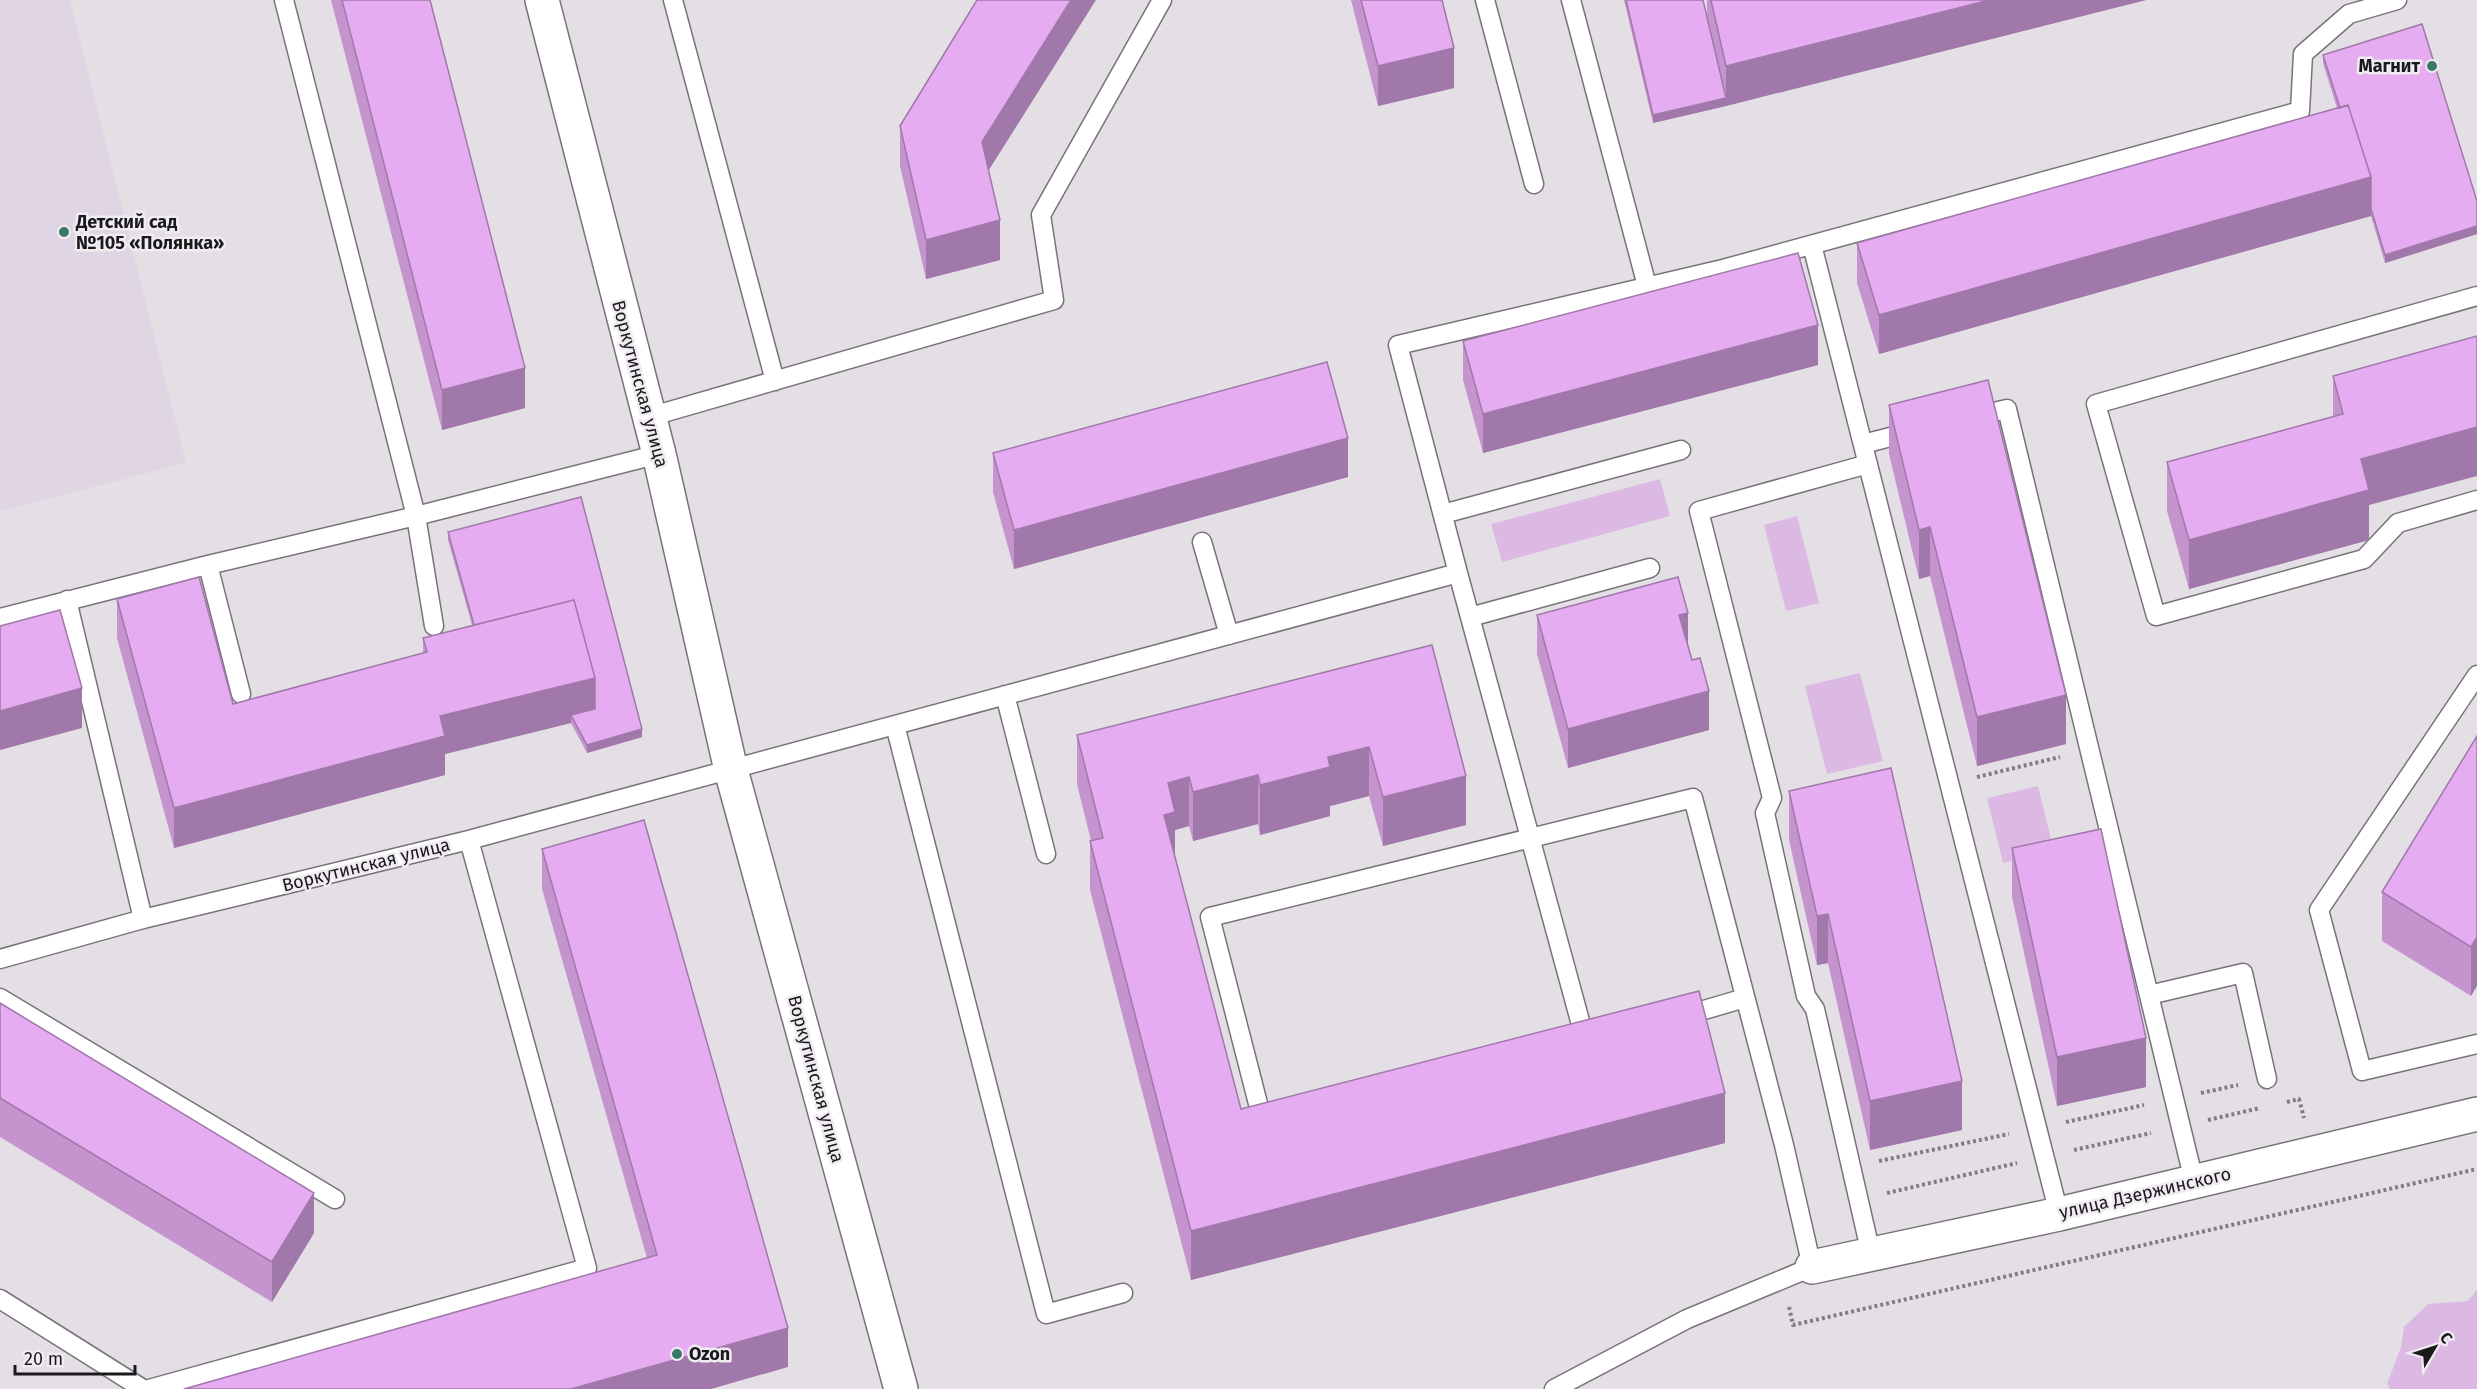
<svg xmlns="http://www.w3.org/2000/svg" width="2477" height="1389" font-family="'Fira Sans',sans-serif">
<rect width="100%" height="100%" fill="#e4dfe5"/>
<!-- built -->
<path fill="#e0d5e2" d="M0,0H70L186,463L0,511Z"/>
<!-- green -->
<path fill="#dbb9e3" d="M1660,479L1670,516L1502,562L1491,524Z
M1797,516L1819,603L1786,611L1764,525Z
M1860,673L1883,761L1827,774L1805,686Z
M2038,786L2054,851L2003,863L1987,798Z
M2477,1290V1389H2390L2387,1384L2401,1347L2404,1327L2428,1304L2468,1301Z"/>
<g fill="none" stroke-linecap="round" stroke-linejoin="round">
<defs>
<path id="service" d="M284,0L416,516L434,626
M673,0L775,381
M1485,0L1534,184
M1571,0L1647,286
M1812,245L2059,1214
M2477,296L2096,404L2156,616L2364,559L2398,523L2477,500
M649,417L1054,300L1041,215L1162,0
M1972,417L2007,409L2194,1181
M1863,444L1910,432
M1868,464L1699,511L1772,798L1765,813L1806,996L1815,1009L1871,1254
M1443,514L1681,450
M1202,542L1229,635
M208,565L241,694
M1458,573L1398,345L1723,269L2300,111L2303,54L2349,14L2397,0
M67,600L143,919
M1470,617L1650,568
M0,618L208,565L416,516L659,454
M2477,675L2319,910L2362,1071L2477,1044
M1005,695L1046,854
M895,725L1046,1314L1123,1293
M0,959L143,919L469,840L1458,573L1586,1043
M2149,995L2243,973L2267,1079
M0,998L335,1199
M1680,1017L1745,998
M1267,1123H1263L1210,917L1693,798L1784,1145L1812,1267L1687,1319L1554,1389
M0,1299L143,1389
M149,1389L587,1268L469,840"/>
<path id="minor" d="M1812,1267L2059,1214L2477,1114"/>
<path id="tertiary" d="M542,0L659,454L731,770L901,1389"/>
</defs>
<!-- service casing -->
<use href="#service" stroke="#787379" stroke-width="21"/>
<!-- minor casing -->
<use href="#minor" stroke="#787379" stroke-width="36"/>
<!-- tertiary casing -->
<use href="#tertiary" stroke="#787379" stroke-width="36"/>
<!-- path -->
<path stroke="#807d81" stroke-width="4" stroke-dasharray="3 3" stroke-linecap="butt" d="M1977,777L2060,757
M2201,1093L2238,1085
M2287,1102L2299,1099L2304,1118
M2208,1120L2260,1108
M2066,1122L2144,1105
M2074,1150L2151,1133
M1879,1161L2009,1134
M1887,1193L2017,1163
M1789,1307L1793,1325L2477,1169"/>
<!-- service -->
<use href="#service" stroke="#fff" stroke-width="18"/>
<!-- minor -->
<use href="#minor" stroke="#fff" stroke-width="33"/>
<!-- tertiary -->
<use href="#tertiary" stroke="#fff" stroke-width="33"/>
</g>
<!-- wall -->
<path fill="#c594cf" d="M331,0H430L525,408L442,430Z
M1351,0H1442L1454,88L1378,106Z
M1624,0H1703L1707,18V0H2146L1726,106L1653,123Z
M2323,55L2477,201V234L2385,263L2371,216L1879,354L1857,283V243L2337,108L2323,63Z
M900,126L989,171L1000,260L926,279L900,166Z
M1463,341L1818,365L1483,453L1463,380Z
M2333,376L2369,505V540L2189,589L2167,511V462L2333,416Z
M1889,405L2066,744L1977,766L1930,576L1919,579L1889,454Z
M993,453L1348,477L1014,569L993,492Z
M448,532L642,737L587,753L571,723L445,754V775L174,848L117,638V599L233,704L423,653V638L472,625L448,540Z
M1537,615L1688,645L1709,730L1568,768L1537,654Z
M1432,645L1466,825L1383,846L1369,796L1330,806V816L1260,835L1258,824L1193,841L1189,826L1175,830V858L1241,1109L1725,1143L1191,1280L1090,890V841H1091L1077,784V735Z
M2477,736L2471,996L2382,941V892Z
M1789,791L1962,1130L1870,1150L1828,963L1817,965L1789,840Z
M2012,848L2146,1087L2057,1106L2012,897Z
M542,849L788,1367L647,1258L542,889Z
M0,1003L314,1233L272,1302L0,1137Z"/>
<!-- shaded-wall -->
<path fill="#a078a9" d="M1071,0H1096L982,181V142Z
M1990,0H2146L1726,106L1653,123V115L1726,98V66Z
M1454,48V88L1378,106V66Z
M2371,177V216L1879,354V315Z
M1000,220V260L926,279V240Z
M2477,226V234L2385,263V255Z
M1818,325V365L1483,453V414Z
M525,368V408L442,430V390Z
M2477,427V476L2369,505V540L2189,589V540L2361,459Z
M1348,438V477L1014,569V530Z
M1930,527V576L1919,579V530Z
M1688,613V652L1679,615Z
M595,678V717L571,715V723L445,754V775L174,848V808L440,716Z
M82,688V728L0,750V711Z
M1709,691V730L1568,768V729Z
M2066,695V744L1977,766V717Z
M642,729V737L587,753V745Z
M1369,747V796L1330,806V816L1260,835V785L1328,757Z
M1258,775V824L1193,841V792Z
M1466,776V825L1383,846V797Z
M1189,777V826L1175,830V861L1164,815L1168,783Z
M1828,914V963L1817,965V916Z
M2477,937V986L2471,996V947Z
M2146,1038V1087L2057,1106V1057Z
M1962,1081V1130L1870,1150V1101Z
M1725,1093V1143L1191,1280V1231Z
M314,1193V1233L272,1302V1262Z
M788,1328V1367L711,1389H571Z"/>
<!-- building -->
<path fill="#e5acf1" stroke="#a078a9" stroke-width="1.5" d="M342,0H430L525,368L442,390Z
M977,0H1071L982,142L1000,220L926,240L900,126Z
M1361,0H1442L1454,48L1378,66Z
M1626,0H1703L1726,98L1653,115Z
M1711,0H1990L1726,66Z
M2422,24L2477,201V226L2385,255L2371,209V177L2348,105L2340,108L2323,55Z
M2348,105L2371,177L1879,315L1857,243Z
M1798,253L1818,325L1483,414L1463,341Z
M2477,336V427L2361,459L2369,490L2189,540L2167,462L2343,414L2333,376Z
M1327,362L1348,438L1014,530L993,453Z
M1988,380L2066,695L1977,717L1930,527L1919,530L1889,405Z
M581,497L642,729L587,745L571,715L595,709V678L574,600L474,625L448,532Z
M199,577L233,704L427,652L423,638L574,600L595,678L440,716L445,736L174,808L117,599Z
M1678,577L1688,613L1679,615L1692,660L1700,658L1709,691L1568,729L1537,615Z
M60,610L82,688L0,711V626Z
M1432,645L1466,776L1383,797L1369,747L1328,757L1330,767L1260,785L1258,775L1193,792L1189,777L1168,783L1175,812L1164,815L1241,1109L1699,991L1725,1093L1191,1231L1090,841L1103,838L1077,735Z
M2477,736V937L2471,947L2382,892Z
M1891,768L1962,1081L1870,1101L1828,914L1817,916L1789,791Z
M644,820L788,1328L571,1389H184L657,1255L542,849Z
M2101,829L2146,1038L2057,1057L2012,848Z
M0,1003L314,1193L272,1262L0,1098Z"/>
<!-- markers -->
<g fill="#3b7965" stroke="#f1ecf2" stroke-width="2">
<circle cx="2432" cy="66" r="6"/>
<circle cx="64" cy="232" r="6"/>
<circle cx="677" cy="1354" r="6"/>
</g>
<g text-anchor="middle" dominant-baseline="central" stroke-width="5" stroke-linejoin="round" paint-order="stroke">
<!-- poi labels -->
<g font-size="18" font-weight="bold" fill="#1a191b" stroke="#f1ecf2" text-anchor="start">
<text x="2420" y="66" text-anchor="end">Магнит</text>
<text x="76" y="222">Детский сад<tspan x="76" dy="21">№105 «Полянка»</tspan></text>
<text x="689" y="1354">Ozon</text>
</g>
<!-- street labels -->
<g font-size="18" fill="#1a191b" stroke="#f1ecf2">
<text transform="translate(640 384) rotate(75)">Воркутинская улица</text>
<text transform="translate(366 865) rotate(-14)">Воркутинская улица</text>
<text transform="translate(816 1079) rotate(75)">Воркутинская улица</text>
<text transform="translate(2145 1193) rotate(-13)">улица Дзержинского</text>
</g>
</g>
<!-- north arrow -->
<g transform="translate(2435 1347) rotate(51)" stroke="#f1ecf2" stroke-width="4.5" paint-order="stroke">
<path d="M0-4.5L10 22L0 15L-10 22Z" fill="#1a191b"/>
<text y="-9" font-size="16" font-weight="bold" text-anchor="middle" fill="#1a191b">С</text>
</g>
<!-- scale -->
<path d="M15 1365v9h120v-9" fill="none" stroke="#1a191b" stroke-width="3"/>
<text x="24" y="1365" font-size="18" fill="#1a191b" stroke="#f1ecf2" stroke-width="4.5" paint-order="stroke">20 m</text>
</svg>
